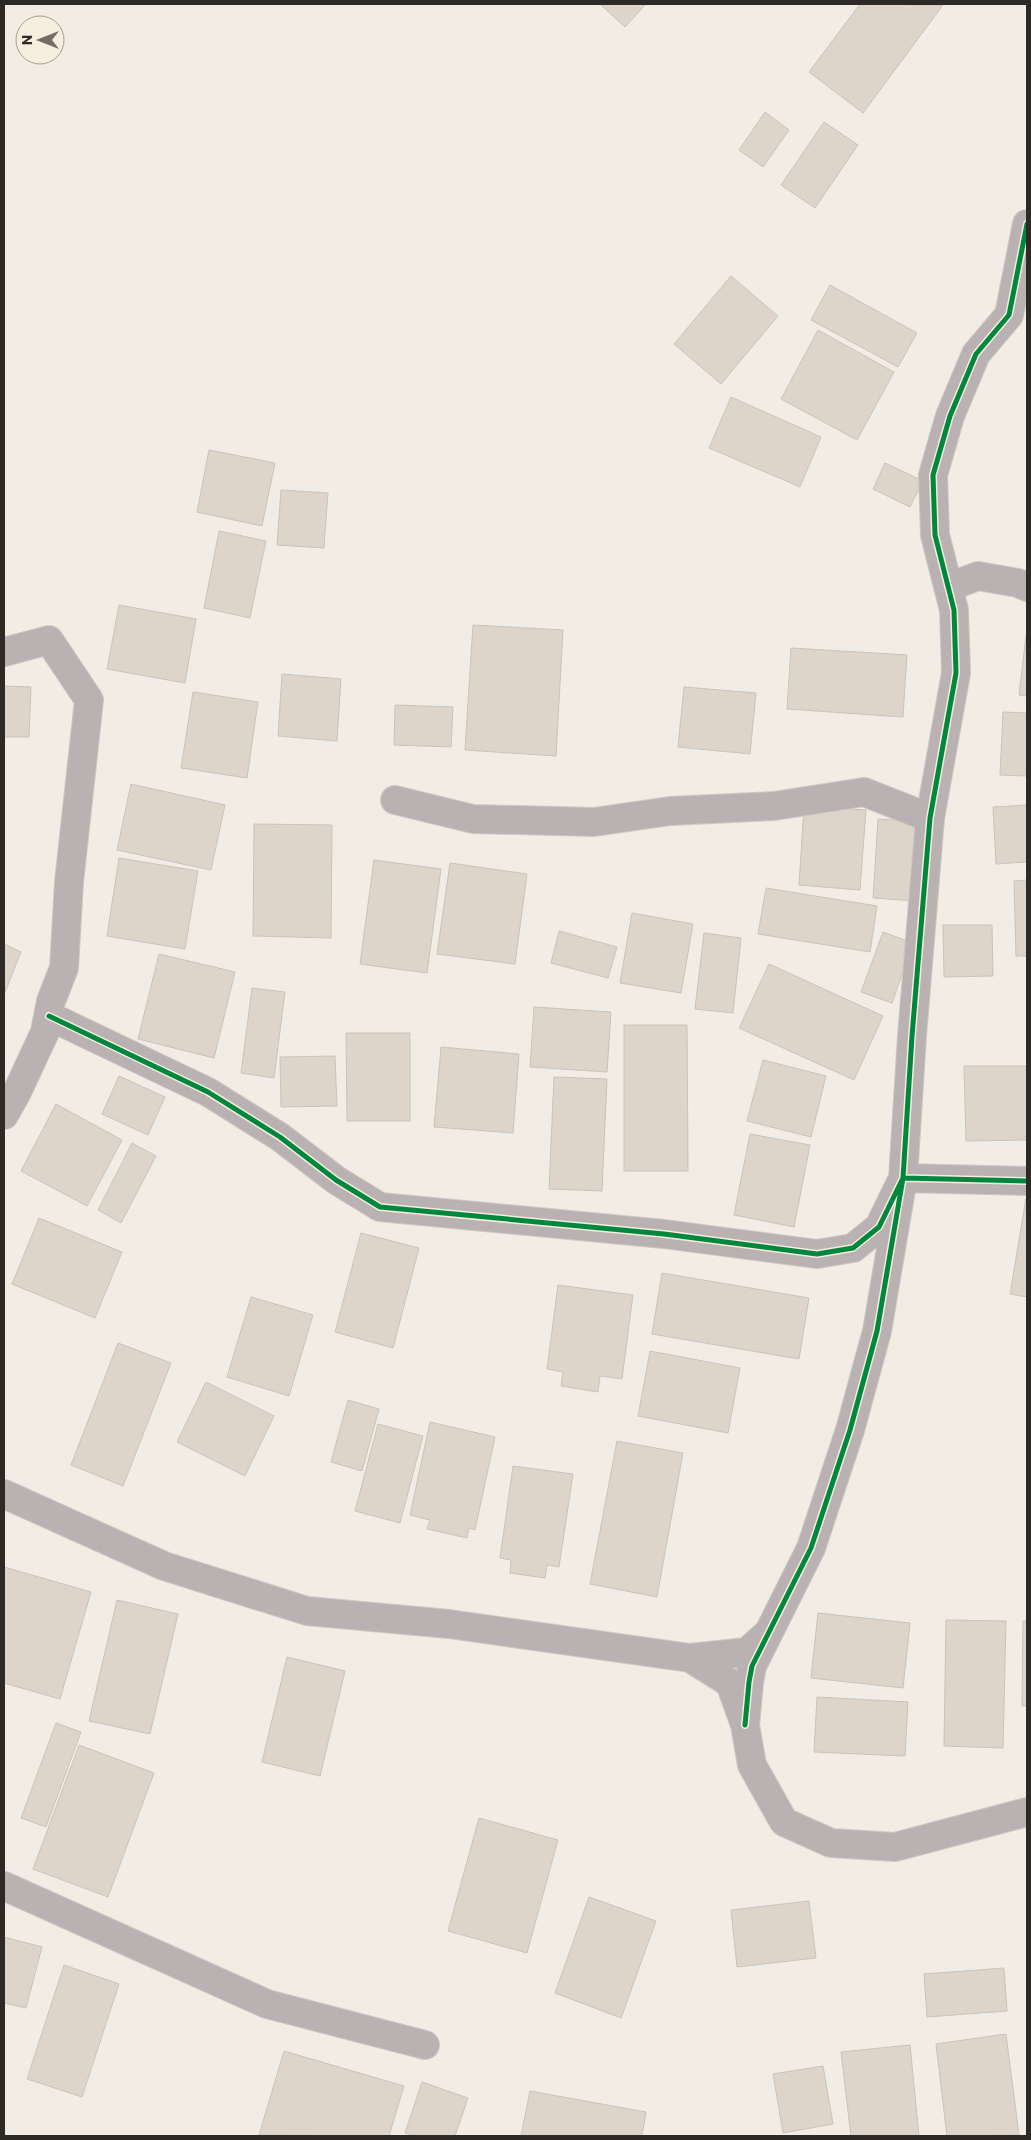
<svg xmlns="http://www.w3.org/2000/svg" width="1031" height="2140" font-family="Commissioner,sans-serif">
<rect width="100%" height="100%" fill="#f1ece4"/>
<!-- building -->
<path fill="#ddd5c9" stroke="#c8c4be" d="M600,4H646L625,27Z
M860,4L943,5L863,113L809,72Z
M765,112L789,130L763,167L739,150Z
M824,122L858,145L815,208L781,185Z
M731,276L778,316L721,384L674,344Z
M830,285L917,333L898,367L811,320Z
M818,330L894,372L857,440L781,399Z
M731,397L821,437L800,487L709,448Z
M209,450L275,463L262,526L197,512Z
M885,463L923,481L910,507L873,489Z
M281,490L328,493L324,548L277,545Z
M219,531L266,541L250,618L204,608Z
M119,605L196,619L185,683L107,669Z
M473,625L563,630L556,756L465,750Z
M1026,636L1027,637V696L1019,695Z
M791,648L907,655L903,717L787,709Z
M282,674L341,679L337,741L278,736Z
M4,686L31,687L29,737H4Z
M684,687L756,693L750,754L678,747Z
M193,692L258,702L247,778L181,768Z
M395,705L453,707L451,747L394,745Z
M1003,712L1027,713V776L1000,775Z
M131,784L225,805L211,870L117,850Z
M1027,805V862L996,864L993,807Z
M804,806L866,810L860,890L799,885Z
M878,819L922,822L916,901L873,898Z
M254,824L332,825L331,938L253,936Z
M119,858L198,871L185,949L107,936Z
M374,860L441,869L427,973L360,964Z
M450,863L527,874L515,964L437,954Z
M1027,880V956H1016L1014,881Z
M766,888L877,906L870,952L758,934Z
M632,913L693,924L681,993L620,983Z
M943,925H992L993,976L944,977Z
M559,931L617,947L608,978L551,963Z
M883,932L913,943L892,1003L861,992Z
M704,933L741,938L733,1013L695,1009Z
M4,944L21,952L4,995Z
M159,954L235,972L214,1058L138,1039Z
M769,964L883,1016L854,1080L739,1028Z
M252,988L285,992L274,1078L241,1073Z
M534,1007L611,1012L607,1072L530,1067Z
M624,1025H687L688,1171H624Z
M346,1033H410V1121H347Z
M441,1047L519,1054L513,1133L434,1127Z
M335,1056L337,1106L281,1107L280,1057Z
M763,1060L826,1076L811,1137L747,1121Z
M964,1066H1027V1140L966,1141Z
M119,1076L165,1097L148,1135L102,1114Z
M554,1077L607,1079L602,1191L549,1189Z
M56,1104L122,1140L87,1206L21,1171Z
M750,1134L810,1145L794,1227L734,1215Z
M132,1143L156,1156L121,1223L98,1210Z
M1026,1198L1027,1199V1297L1010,1294Z
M39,1218L122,1252L95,1318L12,1284Z
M361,1233L419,1248L393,1348L335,1332Z
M662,1273L809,1298L799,1359L652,1334Z
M558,1285L633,1295L622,1379L600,1376L598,1392L561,1386L563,1372L547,1369Z
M251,1297L313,1315L289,1396L227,1377Z
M118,1343L171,1363L123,1486L71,1465Z
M650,1351L740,1368L728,1433L638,1416Z
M206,1382L274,1416L245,1476L177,1442Z
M348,1400L379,1409L362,1471L331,1462Z
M430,1422L495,1437L475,1530L469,1528L467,1538L427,1529L430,1520L410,1515Z
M378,1424L423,1436L400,1523L355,1511Z
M617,1441L683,1453L657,1597L590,1584Z
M513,1466L573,1474L559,1567L547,1565L545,1578L510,1573L511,1560L500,1558Z
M4,1567L91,1592L60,1699L4,1683Z
M117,1600L178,1614L150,1734L89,1721Z
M818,1613L910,1623L903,1688L811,1678Z
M946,1620L1006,1621L1003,1748L944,1746Z
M1023,1621H1027V1706H1022Z
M287,1657L345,1671L320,1776L262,1762Z
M817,1697L908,1702L905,1756L814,1752Z
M56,1723L81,1732L46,1827L21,1818Z
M79,1745L154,1773L108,1897L33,1869Z
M479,1818L558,1840L527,1953L448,1931Z
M589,1897L656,1921L621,2018L555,1993Z
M809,1901L816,1958L737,1967L731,1910Z
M4,1937L42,1947L26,2008L4,2003Z
M64,1965L119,1984L82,2097L27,2079Z
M1004,1968L1007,2011L927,2017L924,1974Z
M1006,2034L1019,2135L947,2136L936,2044Z
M910,2045L919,2136H851L841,2052Z
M284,2051L404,2086L389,2136L259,2135Z
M823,2066L833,2124L783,2133L773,2074Z
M422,2082L468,2098L455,2136H416L405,2133Z
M530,2091L646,2112L642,2136H521Z"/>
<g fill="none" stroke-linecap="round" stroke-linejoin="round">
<defs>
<path id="street" d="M949,587L978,576L1018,583L1027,587
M4,652L49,640L89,700L69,882L64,968L51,1001L45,1032L17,1092L4,1115
M395,800L473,819L594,822L670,811L774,806L864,792L930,818
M49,1016L208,1092L280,1137L336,1180L380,1207L664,1234L817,1254L853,1248L879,1227L903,1178L1027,1181
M4,1494L164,1566L307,1611L449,1624L690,1658L747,1652L767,1634
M690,1658L730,1683L745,1725L752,1765L784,1822L831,1843L895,1847L1027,1812
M745,1725L749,1682L752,1666L811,1548L850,1430L877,1331L903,1178L912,1036L930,818L956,673L954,610L935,535L933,475L950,416L976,354L1009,315L1027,224
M4,1886L267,2004L425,2045"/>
</defs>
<!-- street casing -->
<use href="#street" stroke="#cdc8c2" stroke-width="30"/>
<!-- street -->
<use href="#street" stroke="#b9b1b2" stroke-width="28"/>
<defs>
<path id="cycleway" d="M49,1016L208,1092L280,1137L336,1180L380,1207L664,1234L817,1254L853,1248L879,1227L903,1178L1027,1181
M745,1725L749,1682L752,1666L811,1548L850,1430L877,1331L903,1178L912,1036L930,818L956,673L954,610L935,535L933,475L950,416L976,354L1009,315L1027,224"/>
</defs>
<!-- cycleway casing -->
<use href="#cycleway" stroke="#f6eddf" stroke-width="8"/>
<!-- cycleway -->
<use href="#cycleway" stroke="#00873e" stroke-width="5"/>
</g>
<!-- border -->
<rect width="1031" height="2140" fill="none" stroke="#2d2924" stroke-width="10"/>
<!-- north arrow -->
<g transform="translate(40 40) rotate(270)"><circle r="24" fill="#f6eddf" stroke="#a69f94"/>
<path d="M0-4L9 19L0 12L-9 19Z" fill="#726d67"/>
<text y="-8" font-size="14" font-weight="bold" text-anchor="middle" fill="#2d2924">N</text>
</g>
</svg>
